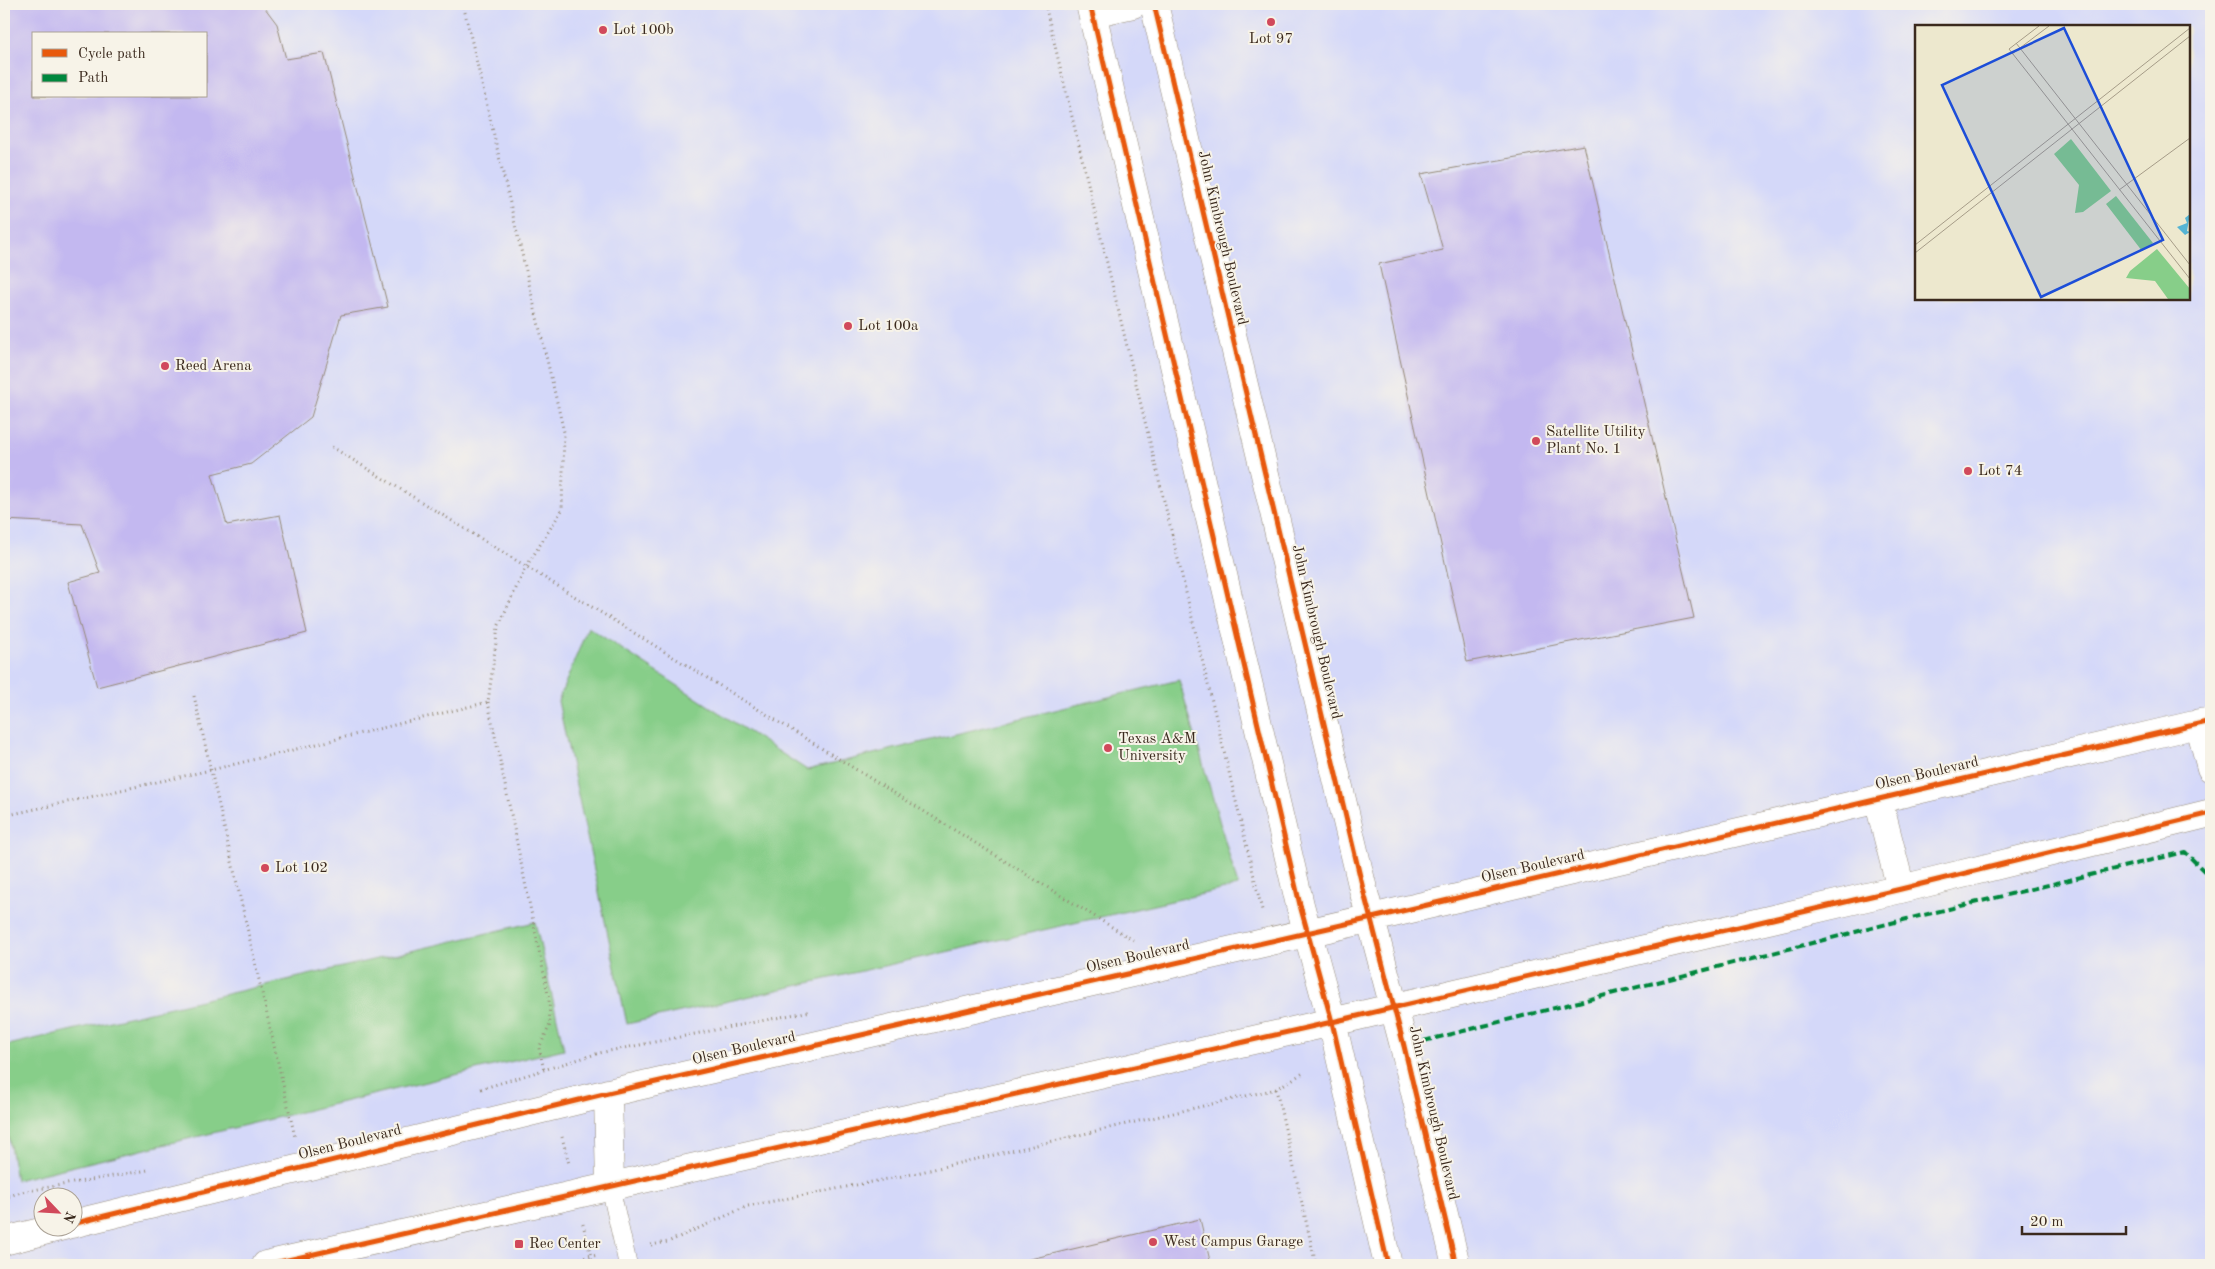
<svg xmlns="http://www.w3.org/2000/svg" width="2215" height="1269" font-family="'Old Standard TT',serif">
<rect width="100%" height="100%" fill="#f7f3e8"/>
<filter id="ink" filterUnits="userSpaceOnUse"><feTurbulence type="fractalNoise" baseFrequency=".02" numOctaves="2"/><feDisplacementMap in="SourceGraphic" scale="10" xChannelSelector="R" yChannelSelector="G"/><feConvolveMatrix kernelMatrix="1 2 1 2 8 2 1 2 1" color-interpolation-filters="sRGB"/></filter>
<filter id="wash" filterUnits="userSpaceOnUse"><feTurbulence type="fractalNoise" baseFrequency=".0096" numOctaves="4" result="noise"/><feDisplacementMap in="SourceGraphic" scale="20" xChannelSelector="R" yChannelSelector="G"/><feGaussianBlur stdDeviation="1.12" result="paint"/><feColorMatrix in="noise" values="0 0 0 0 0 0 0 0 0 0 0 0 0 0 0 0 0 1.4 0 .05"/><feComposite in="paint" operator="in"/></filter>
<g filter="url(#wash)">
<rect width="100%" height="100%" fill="#ede8ce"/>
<!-- built -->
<path fill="#d4d8f9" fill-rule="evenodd" d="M4,4H2211V1265H4ZM1916,26H2189V299H1916ZM34,34H206V96H34ZM42,1196H72V1226H42Z"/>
<!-- green -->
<path fill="#87ce89" stroke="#617c54" d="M588,627L807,770L1179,680L1238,886L627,1024L558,701Z
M535,922L564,1049L16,1180L4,1111V1046Z"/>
<g id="blocks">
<!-- building -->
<path fill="#c3b8f0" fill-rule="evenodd" d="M4,4H262L277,24L286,59L324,53L388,307L341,315L311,417L251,464L212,474L227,525L280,515L307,633L97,687L68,582L100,573L82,524L4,520ZM34,34H206V96H34Z
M1584,145L1694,618L1467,662L1379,264L1443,250L1421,174Z
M1200,1219L1211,1265H1005Z"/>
</g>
</g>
<g filter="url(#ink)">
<use href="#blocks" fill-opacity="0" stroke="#948976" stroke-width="1"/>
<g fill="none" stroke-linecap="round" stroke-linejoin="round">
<defs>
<path id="lane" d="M610,1186L628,1265"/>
<path id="street" d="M1090,4L1300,905L1332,1022L1388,1265
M1154,4L1363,889L1404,1046L1456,1265
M1092,13L1133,4
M2199,723L2211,768
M1878,799L1901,889
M608,1093L610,1186
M72,1224L608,1093L1372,918L2211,721
M4,1241L64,1226
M266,1265L1332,1022L1901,889L2211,813"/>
</defs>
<!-- lane casing -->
<use href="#lane" stroke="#948976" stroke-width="19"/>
<!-- street casing -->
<use href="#street" stroke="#948976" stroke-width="29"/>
<!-- path -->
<path stroke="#948976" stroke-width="3" stroke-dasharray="1 4" stroke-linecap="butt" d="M1045,4L1262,910
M332,447L1133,940
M194,696L295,1137
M488,702L549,999L550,1025L539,1048L544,1070
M4,816L211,770L488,702L498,627L526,567L562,510L564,432L463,4
M481,1089L599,1053L811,1011
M1276,1089L1316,1265
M562,1137L569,1164
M4,1198L21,1192L148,1170
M583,1224L593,1265
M651,1245L668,1242L748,1206L908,1175L1276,1089L1305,1072
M545,1265L598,1255"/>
<!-- lane -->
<use href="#lane" stroke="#fff" stroke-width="18"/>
<!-- street -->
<use href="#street" stroke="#fff" stroke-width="28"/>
<!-- quiet -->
<path stroke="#00873e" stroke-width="4" stroke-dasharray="8 4" stroke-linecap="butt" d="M1424,1041L1907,919L2185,852L2207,874L2211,891"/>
<defs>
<path id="cycleway" d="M1090,4L1300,905L1332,1022L1388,1265
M1154,4L1363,889L1404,1046L1456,1265
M72,1224L608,1093L1372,918L2211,721
M266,1265L1332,1022L1901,889L2211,813"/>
</defs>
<!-- cycleway casing -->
<use href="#cycleway" stroke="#f7f3e8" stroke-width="8"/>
<!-- cycleway -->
<use href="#cycleway" stroke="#e8590c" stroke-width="5"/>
</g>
</g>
<!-- markers -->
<g fill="#d1495b" stroke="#f7f3e8" stroke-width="2">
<circle cx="1271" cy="22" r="5"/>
<circle cx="603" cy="30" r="5"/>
<circle cx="848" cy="326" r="5"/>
<circle cx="165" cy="366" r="5"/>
<circle cx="1536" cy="441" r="5"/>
<circle cx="1968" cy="471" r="5"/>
<circle cx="1108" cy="748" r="5"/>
<circle cx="265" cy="868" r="5"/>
<circle cx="1153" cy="1242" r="5"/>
<rect x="514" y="1239" width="10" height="10" rx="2.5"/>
</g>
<g text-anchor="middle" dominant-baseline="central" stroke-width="4" stroke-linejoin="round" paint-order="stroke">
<!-- poi labels -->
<g font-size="15" fill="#3b2a1e" stroke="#f7f3e8" text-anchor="start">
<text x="613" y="30">Lot 100b</text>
<text x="1271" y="39" text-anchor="middle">Lot 97</text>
<text x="858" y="326">Lot 100a</text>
<text x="175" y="366">Reed Arena</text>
<text x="1546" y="432">Satellite Utility<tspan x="1546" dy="17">Plant No. 1</tspan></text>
<text x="1978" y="471">Lot 74</text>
<text x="1118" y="739">Texas A&amp;M<tspan x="1118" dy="17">University</tspan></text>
<text x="275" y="868">Lot 102</text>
<text x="1163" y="1242">West Campus Garage</text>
<text x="529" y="1244">Rec Center</text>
</g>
<!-- street labels -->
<g font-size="15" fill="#3b2a1e" stroke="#f7f3e8">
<text transform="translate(1222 238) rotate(77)">John Kimbrough Boulevard</text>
<text transform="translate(1316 632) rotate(77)">John Kimbrough Boulevard</text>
<text transform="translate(1927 774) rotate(-13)">Olsen Boulevard</text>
<text transform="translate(1533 867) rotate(-13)">Olsen Boulevard</text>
<text transform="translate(1138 957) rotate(-13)">Olsen Boulevard</text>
<text transform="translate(744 1049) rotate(-13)">Olsen Boulevard</text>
<text transform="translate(1433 1113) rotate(77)">John Kimbrough Boulevard</text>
<text transform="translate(350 1143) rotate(-14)">Olsen Boulevard</text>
</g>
</g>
<!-- overview -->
<g transform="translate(1915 25)">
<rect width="275" height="275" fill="#ede8ce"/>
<path d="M156,114L196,166L168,187L160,188L164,160L139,129ZM201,171L238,218L227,226L191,179ZM242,224L275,264V274H253L240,256L211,253L215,246Z" fill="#87ce89"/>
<path d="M275,189L272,206L275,207L270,210L262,202L272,198L270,193Z" fill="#56b4d4"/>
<path fill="none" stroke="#a69c88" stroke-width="1" d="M124,1L94,24L275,254M101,18L275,240M97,29L134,1M204,165L275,113M0,220L275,3M0,228L275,11"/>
<path fill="#1d4ed8" fill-opacity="0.15" stroke="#1d4ed8" stroke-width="2.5" d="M149,3L248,215L126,272L27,60Z"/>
<rect width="275" height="275" fill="none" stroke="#3b2a1e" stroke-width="2.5"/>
</g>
<!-- margin -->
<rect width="2215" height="1269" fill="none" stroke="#f7f3e8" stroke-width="20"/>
<!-- legend -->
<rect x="32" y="32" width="175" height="65" fill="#f7f3e8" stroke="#aca397"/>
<rect x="42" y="49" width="25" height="8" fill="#e8590c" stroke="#aca397"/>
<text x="78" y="58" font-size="15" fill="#3b2a1e">Cycle path</text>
<rect x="42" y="74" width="25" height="8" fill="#00873e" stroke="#aca397"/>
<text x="78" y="82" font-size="15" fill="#3b2a1e">Path</text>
<!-- north arrow -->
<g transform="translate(58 1212) rotate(115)"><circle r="24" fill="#f7f3e8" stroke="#aca397"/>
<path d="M0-4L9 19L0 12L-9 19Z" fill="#d1495b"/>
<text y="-8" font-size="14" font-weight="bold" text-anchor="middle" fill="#3b2a1e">N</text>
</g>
<!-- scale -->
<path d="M2022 1226v8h104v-8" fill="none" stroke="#3b2a1e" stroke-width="2.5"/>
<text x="2030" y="1226" font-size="15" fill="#3b2a1e" stroke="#f7f3e8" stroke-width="4" paint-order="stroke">20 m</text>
</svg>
